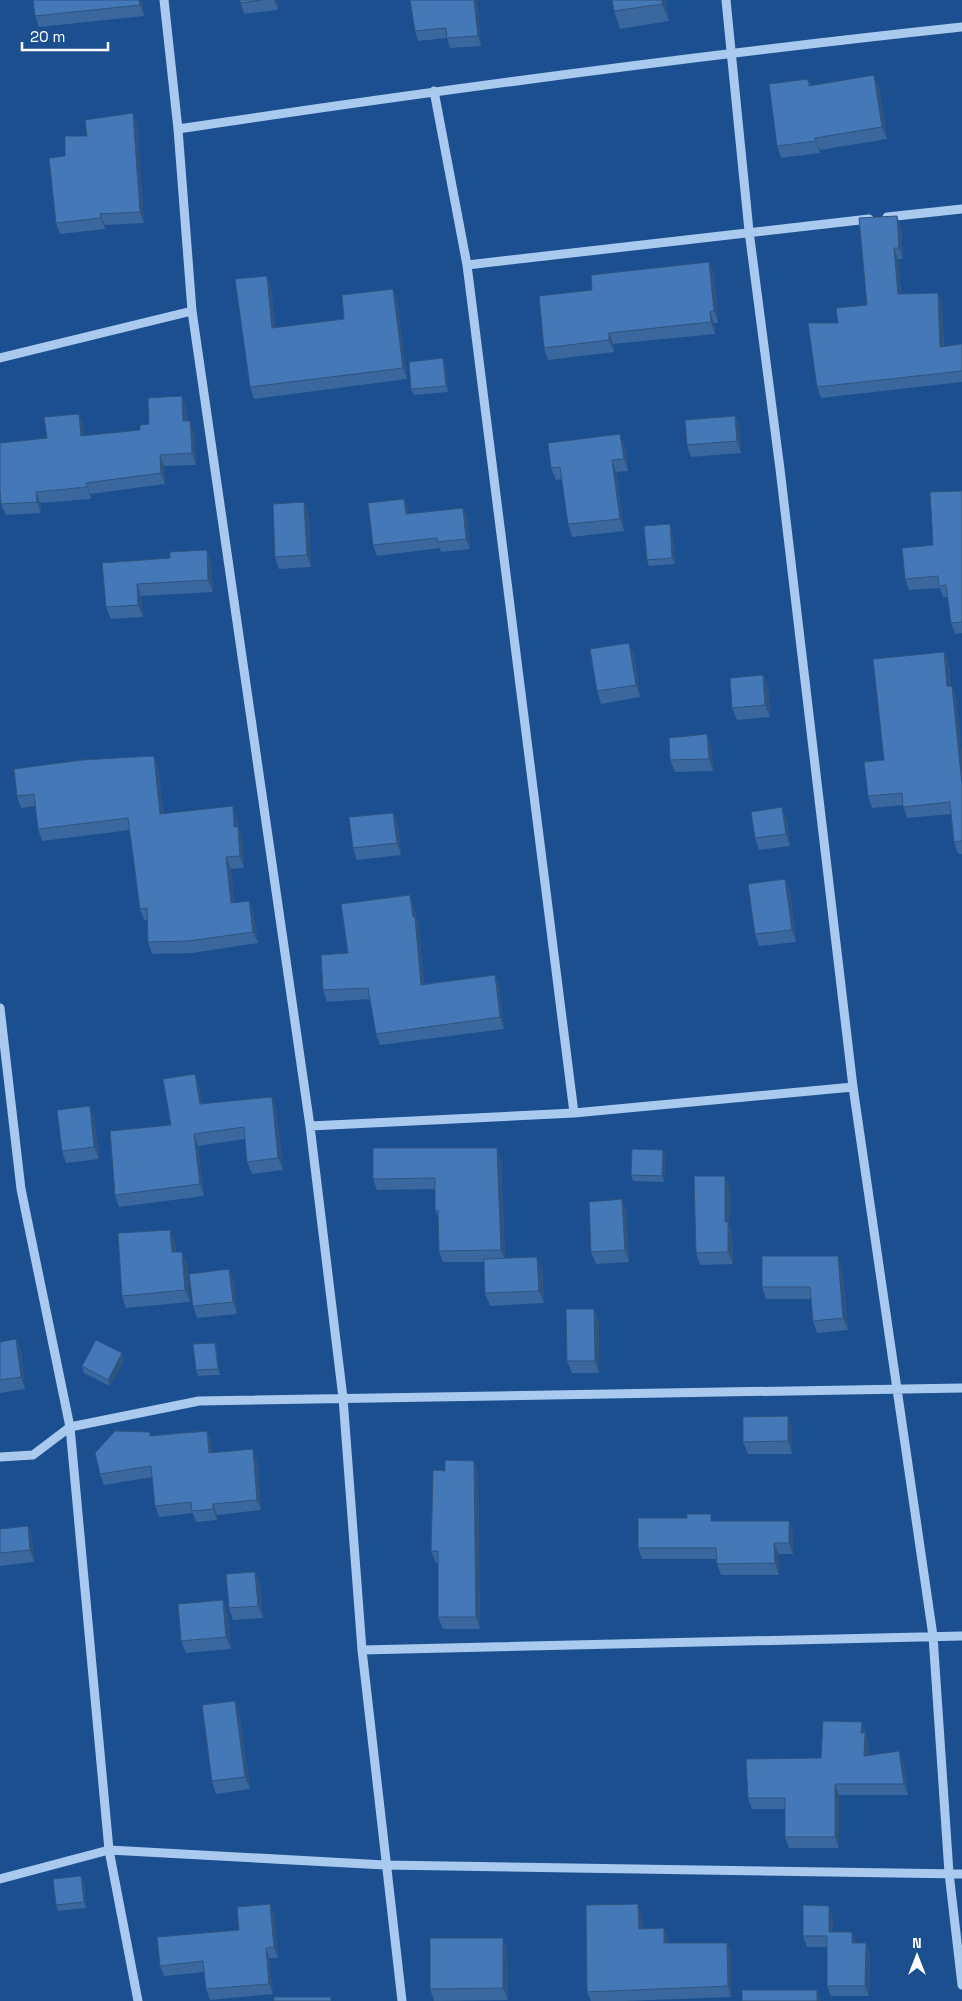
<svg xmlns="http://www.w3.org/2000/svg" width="962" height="2001" font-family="'Space Grotesk',sans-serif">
<rect width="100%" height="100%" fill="#1b4f8f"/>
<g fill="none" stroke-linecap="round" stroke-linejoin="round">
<!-- minor -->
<path stroke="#a9c9ee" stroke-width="9" d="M164,0L178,129L192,311L310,1126L343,1398L362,1650L402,2001
M726,0L749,231L780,469L853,1087L933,1636L949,1873L962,1985
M434,91L467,265L574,1113
M178,129C439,90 700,55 962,27
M887,217L962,209
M467,265L869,219
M0,358L192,311
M0,1008L21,1189L70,1427L109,1850L138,2001
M310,1126L574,1113L853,1087
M0,1457L33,1455L70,1427L199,1401L962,1388
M362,1650L962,1636
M0,1879L109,1850L385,1865L962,1874"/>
</g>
<!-- wall -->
<path fill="#3a679d" d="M142,0L144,16L39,27L35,16Z
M240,0H277L278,10L244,14Z
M477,0L481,46L450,48L447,38L418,41L415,31Z
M665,0L669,21L620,29L614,11Z
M808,79L811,85L879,87L887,139L820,150V153L781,158L777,146Z
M133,113L137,124L144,223L105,225V229L60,234L56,223L65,156L87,136Z
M901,227L903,259H898L901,294L942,304L944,346L962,344V382L821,398L817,387L838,323L867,305Z
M714,273L718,323H714L715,334L613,344L614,352L548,360L544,348L592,290Z
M271,287L275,328L344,319L393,289L397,301L407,379L254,399L250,387Z
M445,364L448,392L414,395L411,389Z
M186,407L187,421L194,433L196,465L164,466L165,484L90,494L91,499L40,503L41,513L6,515L1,504L47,438L79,414L83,425L84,436L140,430L149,424Z
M735,416L740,428L741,453L691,457L687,445Z
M625,446L628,471L616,472L624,531L572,537L568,524L562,479L556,480L551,468Z
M962,491V633L955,634L951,623L948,597H943L940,588L909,590L905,579L933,545Z
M404,499L408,509V514L467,518L470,549L441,552L440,548L377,556L373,545Z
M309,514L311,567L279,569L275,557Z
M672,531L675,564L649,566L647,560Z
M170,558L211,562L213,592L141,596L143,617L111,619L106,607Z
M629,643L634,655L640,697L601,704L597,691Z
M944,652L949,664L951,686H952L956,697L962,755V854H958L954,842L951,814L907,818L903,805L872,808L868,796L884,760Z
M763,675L768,687L770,717L737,720L732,708Z
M707,734L711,746L713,771L675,772L670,760Z
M158,767L163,813L237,818L238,827L242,838L244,868L231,869L234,903L249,901L253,912L258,943L192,953L152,954L148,942L147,920H144L140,909L130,830L42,841L38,829L35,806L21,808L17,796Z
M393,813L398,825L401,855L357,860L353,848Z
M787,820L790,846L759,850L755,838Z
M785,879L790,891L796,942L759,946L755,934Z
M410,895L414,906L416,917L419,928L424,984L495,975L499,986L504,1029L380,1045L376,1034L370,999L327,1002L323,990L348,953Z
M195,1074L199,1086L202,1104L272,1097L276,1109L283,1170L252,1174L247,1162L245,1139L198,1146L204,1196L119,1207L115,1195L171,1125Z
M94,1118L99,1159L66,1163L62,1151Z
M665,1156L664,1182L633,1181L631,1175Z
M501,1159L505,1259L542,1269L544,1303L490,1306L485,1293L484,1262H443L439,1251V1220L435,1210V1189L377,1190L373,1179Z
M730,1188L729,1226L732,1234L733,1264L700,1265L696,1253Z
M622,1199L626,1211L629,1262L596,1264L591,1252Z
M175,1242L176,1252L187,1264L190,1302L126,1308L122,1296Z
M842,1268L848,1330L817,1333L813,1321L811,1299H766L762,1287Z
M234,1281L237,1314L197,1318L193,1306Z
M594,1309L599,1321V1373H572L567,1361Z
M16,1339L21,1351L25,1389L0,1393V1342Z
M215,1343L217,1349L220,1375L198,1376L196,1370Z
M124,1360L110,1386L84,1373L82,1366Z
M792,1428V1454H748L743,1442Z
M207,1431L211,1442L212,1453L257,1460L261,1510L217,1515V1520L196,1522L193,1513L159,1517L155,1506L152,1477L104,1485L100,1474L152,1435Z
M478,1473L480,1629H443L438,1617V1563H436L431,1551Z
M714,1521H789L793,1532V1554H779V1575H721L717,1564L716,1559H642L638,1548Z
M28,1526L32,1538L34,1562L0,1566V1529Z
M255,1572L260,1584L263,1618L233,1620L229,1608Z
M227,1612L231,1649L186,1653L181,1641Z
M235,1701L239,1713L250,1789L216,1794L212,1781Z
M862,1722L869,1745V1756L899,1751L903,1762L908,1795H839V1848H789L785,1837V1809H752L748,1798L821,1758Z
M84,1882L86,1908L58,1911L56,1905Z
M270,1904L274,1914L278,1958H269L273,1994L210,2000L206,1989L204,1972L164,1976L160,1966L239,1930Z
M642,1915V1929L664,1928L668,1939V1943H727L731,1953V1997L626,2001H591L587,1992Z
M833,1917V1932L856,1943H866L870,1953L869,1996H831L827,1986V1947H807L803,1936Z
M503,1938L507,1950L508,2000L434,2001L430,1989Z"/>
<!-- shaded-wall -->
<path fill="#305480" d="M139,0H142L144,16L140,5Z
M274,0H277L278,10Z
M474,0H477L481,46L478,36Z
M662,0H665L669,21L662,4Z
M874,75L879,87L887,139L882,127Z
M133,113L137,124L144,223L140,212Z
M815,138L820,150V153Z
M100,214L105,225V229L101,218Z
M897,216L901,227L903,259L899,248Z
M894,248L898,259L902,305L898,294Z
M709,262L714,273L718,323L714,311Z
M267,276L271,287L276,340L272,328Z
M393,289L397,301L407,379L403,368Z
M938,293L942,304L944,358L940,347Z
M710,312L714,323L715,334L711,322Z
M609,333L613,344L614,352L609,340Z
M443,358L445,364L448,392L446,386Z
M182,396L186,407L187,433L183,421Z
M79,414L83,425L85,447L81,436Z
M735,416L740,428L741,453L737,441Z
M190,421L194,433L196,465L192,453Z
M620,434L625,446L628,471L624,459Z
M160,455L164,466L165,484L161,473Z
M612,460L616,472L624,531L620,519Z
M86,483L90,494L91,499L87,487Z
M36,492L40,503L41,513L37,502Z
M404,499L408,509L410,524L406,514Z
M304,502L309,514L311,567L307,555Z
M463,508L467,518L470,549L466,539Z
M670,524L672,531L675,564L672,558Z
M207,550L211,562L213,592L208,580Z
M137,584L141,596L143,617L138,605Z
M629,643L634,655L640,697L636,685Z
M944,652L949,664L952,698L947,686Z
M763,675L768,687L770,717L765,705Z
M952,686L956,697L962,755V784Z
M707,734L711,746L713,771L709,759Z
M154,756L158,767L164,825L160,814Z
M233,806L237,818L238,835V827L242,838L244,868L240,856L234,827Z
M782,807L787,820L790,846L786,834Z
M393,813L398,825L401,855L397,843Z
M226,857L231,869L235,915L231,903Z
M785,879L790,891L796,942L792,930Z
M410,895L414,906L416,917L419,928L425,996L421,985Z
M249,901L253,912L258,943L253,932Z
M495,975L499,986L504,1029L500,1017Z
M195,1074L199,1086L204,1116L200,1104Z
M272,1097L276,1109L283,1170L278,1158Z
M90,1106L94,1118L99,1159L94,1147Z
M194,1134L198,1146L204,1196L200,1184Z
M497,1148L501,1159L505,1261L501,1250Z
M663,1150L665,1156L664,1182L662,1176Z
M725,1176L730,1188L729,1226L732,1234L733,1264L728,1252L725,1222Z
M622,1199L626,1211L629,1262L625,1250Z
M170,1230L175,1242L177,1264L172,1252Z
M182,1252L187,1264L190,1302L185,1290Z
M838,1256L842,1268L848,1330L843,1318Z
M537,1257L542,1269L544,1303L539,1291Z
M229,1269L234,1281L237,1314L233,1302Z
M594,1309L599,1321V1373L595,1361Z
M16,1339L21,1351L25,1389L21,1377Z
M215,1343L217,1349L220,1375L218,1369Z
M122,1353L124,1360L110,1386L108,1380Z
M788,1416L792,1428V1454L788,1441Z
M207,1431L211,1442L213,1464L209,1453Z
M253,1449L257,1460L261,1510L257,1500Z
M474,1461L478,1473L480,1629L476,1617Z
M213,1504L217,1515V1520L213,1509Z
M789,1521L793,1532V1554L789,1543Z
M28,1526L32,1538L34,1562L30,1550Z
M774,1543L779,1554V1575L775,1563Z
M255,1572L260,1584L263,1618L258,1606Z
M223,1600L227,1612L231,1649L226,1637Z
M235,1701L239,1713L250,1789L245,1777Z
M862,1722L869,1745L868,1767L864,1756L861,1733Z
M899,1751L903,1762L908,1795L904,1784Z
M835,1784L839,1795V1848L835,1837Z
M81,1876L84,1882L86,1908L84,1902Z
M270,1904L274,1914L278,1958L274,1947Z
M638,1904L642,1915L643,1939L639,1929Z
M829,1906L833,1917V1942L829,1932Z
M664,1928L668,1939V1954L664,1943Z
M852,1932L856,1942L852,1943Z
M503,1938L507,1950L508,2000L503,1988Z
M727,1943L731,1953V1997L728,1986Z
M866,1943L870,1953L869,1996L865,1986Z
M266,1948L269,1958L273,1994L269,1984Z
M817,1990L821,2001H817Z"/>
<!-- building -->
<path fill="#4478b7" stroke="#305480" d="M33,0H139L140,5L35,16Z
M240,0H262L240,3Z
M410,0H474L478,36L447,38L446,28L415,31Z
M612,0H662V4L614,11Z
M874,75L882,127L815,138L816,141L777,146L769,84L808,79L809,86Z
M133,113L140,212L100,214L101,218L56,223L49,158L65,156V136H87L85,120Z
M897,216L899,248H894L898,294L938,293L940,347L962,344V371L817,387L808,323H838L836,308L867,305L859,218Z
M709,262L714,311L710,312L711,322L609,333V340L544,348L539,296L592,290L591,275Z
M267,276L272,328L344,319L342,295L393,289L403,368L250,387L235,279Z
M443,358L446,386L411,389L409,362Z
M182,396L183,421H190L192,453L160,455L161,473L86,483L87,487L36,492L37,502L1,504L0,489V443L47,438L44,417L79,414L81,436L140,430V425L149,424L148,398Z
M735,416L737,441L687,445L685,420Z
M620,434L624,459L612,460L620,519L568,524L560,467L551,468L548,443Z
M962,491V622L951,623L946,585L939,586L938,576L905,579L902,548L933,545L930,492Z
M404,499L406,514L463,508L466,539L437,542V538L373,545L368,503Z
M304,502L307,555L275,557L273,504Z
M670,524L672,558L647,560L644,526Z
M207,550L208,580L137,584L138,605L106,607L102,563L170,558V552Z
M629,643L636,685L597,691L590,649Z
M944,652L947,686H952L962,784V841L954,842L950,802L903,807L902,793L868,796L864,762L884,760L873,659Z
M763,675L765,705L732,708L730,678Z
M707,734L709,759L670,760L669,738Z
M154,756L160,814L233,806L234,827H238L240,856L226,857L231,903L249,901L253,932L188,941L148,942L147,908L140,909L128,818L38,829L34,794L17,796L14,769L82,760Z
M782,807L786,834L755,838L751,812Z
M393,813L397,843L353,848L349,817Z
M785,879L792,930L755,934L748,884Z
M410,895L413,917H415L421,985L495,975L500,1017L376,1034L368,988L323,990L321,955L348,953L341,904Z
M195,1074L200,1104L272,1097L278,1158L247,1162L244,1127L194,1134L200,1184L115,1195L110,1131L171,1125L163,1079Z
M90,1106L94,1147L62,1151L57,1110Z
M373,1148H497L501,1250L439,1251L438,1210H435V1178L373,1179Z
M632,1149L663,1150L662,1176L631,1175Z
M694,1176H725V1222H728V1252L696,1253Z
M622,1199L625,1250L591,1252L589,1202Z
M170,1230L172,1252H182L185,1290L122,1296L118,1233Z
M762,1256H838L843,1318L813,1321L810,1287H762Z
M537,1257L539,1291L485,1293L484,1259Z
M229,1269L233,1302L193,1306L189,1274Z
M566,1309H594L595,1361H567Z
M16,1339L21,1377L0,1380V1342Z
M96,1340L122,1353L108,1380L82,1366Z
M215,1343L218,1369L196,1370L193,1344Z
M788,1416V1441L743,1442V1417Z
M115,1431L150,1432V1436L207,1431L209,1453L253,1449L257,1500L213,1504V1509L192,1511L191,1502L155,1506L151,1466L100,1474L95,1453Z
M445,1460L474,1461L476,1617H438V1551H431L433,1470L445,1471Z
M687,1514H711V1521H789V1543H774L775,1563L717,1564L716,1548H638V1518H687Z
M28,1526L30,1550L0,1553V1529Z
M255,1572L258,1606L229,1608L226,1574Z
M223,1600L226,1637L181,1641L178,1604Z
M235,1701L245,1777L212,1781L202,1705Z
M823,1721L862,1722L861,1733H865L864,1756L899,1751L904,1784H835V1837H785V1798H748L746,1759L821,1758Z
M81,1876L84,1902L56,1905L53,1879Z
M270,1904L274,1947L266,1948L269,1984L206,1989L203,1961L160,1966L157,1937L239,1930L237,1907Z
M638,1904L639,1929L664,1928V1943H727L728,1986L587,1992L586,1905Z
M803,1905L829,1906V1932H852V1943H866L865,1986H827V1936H803Z
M430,1938H503V1988L430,1989Z
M742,1990H817V2001H742Z
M274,1997H331V2001H274Z"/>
<!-- north arrow -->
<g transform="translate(917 1956)" stroke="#1b4f8f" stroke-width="4" paint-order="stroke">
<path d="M0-4L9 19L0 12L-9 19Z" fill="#ffffff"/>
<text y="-8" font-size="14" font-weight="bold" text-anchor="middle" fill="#ffffff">N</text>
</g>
<!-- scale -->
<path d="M22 42v8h86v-8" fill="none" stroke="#ffffff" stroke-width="2.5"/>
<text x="30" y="42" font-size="15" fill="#ffffff" stroke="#1b4f8f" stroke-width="4" paint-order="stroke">20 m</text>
</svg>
